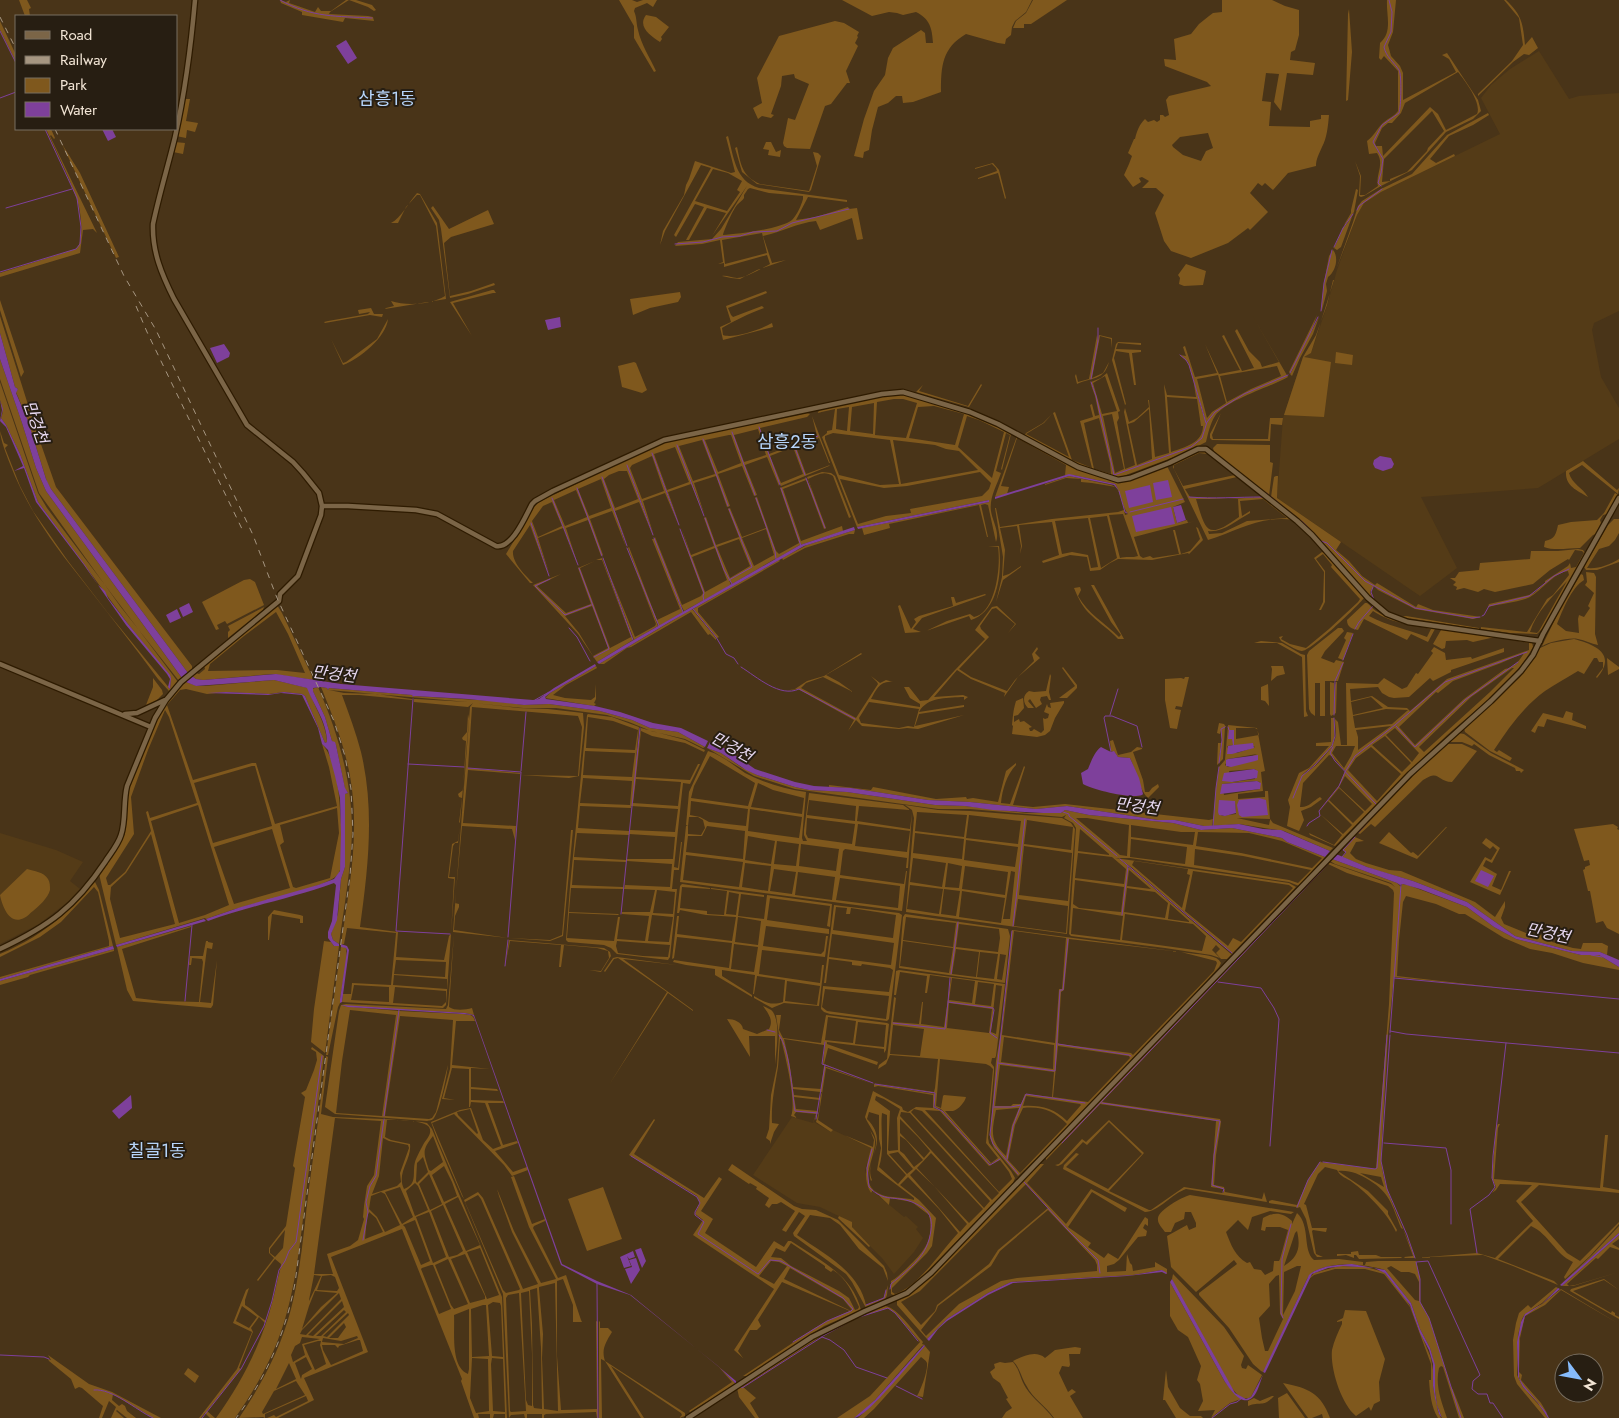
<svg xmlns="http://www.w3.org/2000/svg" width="1619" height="1418" font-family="Jost,'Noto Sans KR',sans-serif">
<rect width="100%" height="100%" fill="#493418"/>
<!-- built -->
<path fill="#543b17" d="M1539,51L1569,99L1579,96L1619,93V311L1594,323L1592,330L1601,377L1619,408V439L1538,488L1421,497L1457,568L1420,596L1277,498L1283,418L1303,357L1311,353L1327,306L1337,270L1357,215L1364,203L1381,192L1500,134L1481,98L1491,85L1510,69Z
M0,833L56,850L83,862L70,881L80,889L69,901L39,924L0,944Z
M792,1117L813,1123L814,1122L831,1132L833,1130L871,1148L865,1170L871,1193L873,1191L875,1193L904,1217L906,1216L918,1227L916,1229L923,1238L914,1252L894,1274L882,1258L853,1229L851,1222L820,1207L797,1203L753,1175Z"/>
<!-- green -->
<path fill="#7f581d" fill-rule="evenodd" d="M19,0H27L31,8L29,9L30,16H25Z
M280,0L286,2L290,0L289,3L315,12L318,7L321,11H331L346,0H356L372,5L376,10L374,11L368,7L349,0L330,12L329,14L368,16L373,17L374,21L345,18L343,22L302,15V12L281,3Z
M619,0H632L637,2L643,0H657L653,7L647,3L635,8L634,11C637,18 636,22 638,30C641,44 650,58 656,71L654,72L634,38V26Z
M842,0H1032L1026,12L1015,21L1012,27L1011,35L1006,39L1005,44L998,43L966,34C942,48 941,66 941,92L913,102L903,103L902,96H896L888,103L878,107L872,130L869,150L864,152L863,158L854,156L864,119L874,91L885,75L888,58L893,48L921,30L925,33L926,43H933C932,28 930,19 916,12L903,15L897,13L889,12L872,16Z
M1033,0H1067L1031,24H1024V28H1013L1016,21L1026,13Z
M1222,0H1272L1285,6L1299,10V35L1295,50L1291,52L1290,60L1315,63L1313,75L1287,73L1281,111L1274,102L1279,74L1266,73L1262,101L1271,102L1269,126L1310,127V121L1321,119V115H1329C1328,126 1327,138 1322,147C1319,154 1316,159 1316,166L1288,173L1273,190L1265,183L1262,186L1258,183L1250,193L1268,212L1250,230L1248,228L1228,243L1191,258L1171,251L1164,241L1155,213L1164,195L1156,188H1142L1149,181L1142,177L1139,178L1141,182L1133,187L1124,175L1129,164L1132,156L1128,153L1134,139H1135C1137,131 1139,125 1145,119L1148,122L1154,120L1157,122L1160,120V115H1163L1165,117L1169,115L1166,100L1169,96L1211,86L1207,82L1165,66L1164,59L1176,60L1174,39L1191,34L1199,24L1209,16L1213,13L1222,12ZM1208,133L1213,148L1206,151L1201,161L1183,155L1173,147L1172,145L1180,137Z
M1387,0H1396L1393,32L1388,45L1391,56L1400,66L1403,73V100L1456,72L1449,59L1442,55L1447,53L1478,100L1481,111L1473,119L1446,132L1412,170L1381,186L1364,196L1361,197L1359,196L1360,176L1355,161L1361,176L1360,195H1365L1378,186C1375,175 1385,164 1377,153L1369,154L1367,141C1374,136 1376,130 1381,125C1386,119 1394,117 1398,111V71L1384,56L1381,60L1379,58L1380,43C1393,32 1386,15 1387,0ZM1458,72C1465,81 1482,103 1477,114L1446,130L1438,114L1430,107L1383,156L1382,146H1376L1375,143L1382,128L1388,123H1392L1401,113L1405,103ZM1432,111L1444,131L1428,148L1427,151L1407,172L1390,179V181L1382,182L1384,159Z
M1504,0H1506C1522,15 1523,24 1525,45L1532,37L1538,48L1529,55L1524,54L1513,62L1478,96V94L1512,61L1523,45L1519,18Z
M1349,9L1352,52L1348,100L1346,101L1348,14Z
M646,15L656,17L669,27L661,37L662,39L660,42C651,36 637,27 646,15Z
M0,21L16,55V62L0,30Z
M835,21L844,23L859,32L857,36L858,37L855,43L858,46L846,71L850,83H847L831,104L825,106L810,149L787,148L784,146L783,143L788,118L795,120L809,84L795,78L794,74L782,76L781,86L771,114L774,115L771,118L762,116L758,119L753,108L762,103L757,78L779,36Z
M185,99H190L186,121L198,123L195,132L187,130L186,138L176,136Z
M1488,113L1489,115L1473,125L1449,136L1430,159L1436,163L1454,154L1455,156L1381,192L1364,203L1357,215L1336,270L1353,222L1358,206L1362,201L1381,189L1412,174L1447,135Z
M46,129H51L55,138L54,139L51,135L50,136L97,233L93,229L83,230L80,253L0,277V273L76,249C85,241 81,208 76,197C68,174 56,151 46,129Z
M728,136C734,157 735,181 759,188L847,200V202L808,197L796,220L816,217L848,207L849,209L857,208L863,239L857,240L852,218L820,230L816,221C797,223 782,232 763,236L772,263L786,260L757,270L740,279L731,278L722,276C727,275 731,278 737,278C745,278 762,268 770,264L767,255L724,267V263L718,264L723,262L720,240L702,244L675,246L678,242L712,239L721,229L747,186L712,236L726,213L707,208L689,240H686L704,207L695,204L676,237L674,235L711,168L701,165L665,231L660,245L663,231L684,195L686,185L689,179L695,161L731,173L735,172L726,137ZM713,169L728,173L742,181L737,190L740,192L727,211L695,201ZM750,188L769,193L803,196V199C801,206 797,215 792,220C781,229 738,234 723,235C724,230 734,207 738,204C740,202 743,200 744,198V195L748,189ZM762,233L767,253L725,264L722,240Z
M175,142L185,143L183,154L173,152Z
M766,142H771L776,152L781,150L780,157L768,155L769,150L763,149Z
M62,144L80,173L119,257L116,258Z
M737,147C741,165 742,176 760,184L809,191L817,166L813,152L818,153L821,156L811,190L809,192L757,184L742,172L735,148Z
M993,163L999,170L1006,198L1005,199L998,173L978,179V178L997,171L996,168L992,164L975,169V168Z
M1356,189L1358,190L1354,212L1350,218L1353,214L1341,247L1337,250L1334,248L1343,228L1349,221L1344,225L1351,213V210Z
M417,193L420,194L437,223L446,299L385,309L386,308L394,306L391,301C406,306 430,305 445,296L436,226L420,195H417L406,207L398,223H391C401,218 409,202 417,193Z
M433,206L449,229L488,210L494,224L451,237L444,243L450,296L471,291L494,283L495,285L468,294L450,298L441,229L439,220L431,208Z
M1333,250C1339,257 1336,271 1328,277L1326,284L1327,291L1322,310L1321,311L1324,283L1329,256Z
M1186,264L1206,271L1203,285L1184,286L1179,284L1180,278L1178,275Z
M1333,280H1334L1311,353L1304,357L1331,362L1324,417L1284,415L1303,357L1316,335L1327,305Z
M492,290H494L496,293H493L453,303L472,336L450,302Z
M766,291L767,293L728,308L731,315L733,317L762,306L764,308C748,314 736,320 722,328L723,335C733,339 762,329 772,323L773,327L723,340L720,327L731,322L726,306Z
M680,292L681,297L678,302L650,308L633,315L630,299Z
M0,300L24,372L21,377L0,310Z
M371,308L374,314H383L382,317L370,315L325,323L324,322L328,321L368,314L370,312L359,314L358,310Z
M1252,315L1288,377C1271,387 1226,400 1215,416C1210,424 1208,434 1206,442L1182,454L1118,478L1081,466L1025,435L1026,433L1043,423L1052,414L1044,423L1026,434L1069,457L1053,413L1055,412L1072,460L1092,468L1080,421L1093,417L1090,405L1092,404L1095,416L1099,415L1095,396L1090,382L1097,397L1091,382L1101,378L1107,373L1120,411L1118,412L1119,418L1117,422L1125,469L1135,465L1124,412L1125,408L1129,422L1137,418L1149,407L1148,400H1149L1155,457L1169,453L1164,384L1167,395L1196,397L1193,378L1202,411L1206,422L1188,362L1180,355L1186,356L1183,347L1185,346L1195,377L1217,373L1205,344L1219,374L1240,370L1222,336L1224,335L1242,371L1254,368L1235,331L1237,329L1249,351L1260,362L1262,367L1279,362ZM1277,366L1281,376L1251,389L1227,402L1220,376ZM1218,375L1226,403L1212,412L1207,418L1197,379ZM1105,376L1117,411L1102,414L1093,383ZM1167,397L1197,399L1201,426H1203C1203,443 1185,447 1171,452ZM1149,409L1152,459L1137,465L1128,424L1134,422ZM1112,414L1124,469L1115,473L1103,416ZM1099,418L1110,463L1111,474L1094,469L1084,423Z
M1317,315L1311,332L1319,317L1313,334L1300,358L1292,376L1290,374L1295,365L1290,373L1289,372Z
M0,316L36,430L56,487L192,666V669L188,673L51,489L47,482L28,421L16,392L18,389L15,387L0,333Z
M388,319C386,337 360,359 343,365L331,339L343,363L346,362L377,339Z
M1097,335L1098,341L1099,335L1112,338V348L1111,339L1100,336L1092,378L1103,373L1109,362C1104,381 1092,377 1077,384L1075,376L1076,374L1078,382L1089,379Z
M1118,342L1141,343V345L1118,343L1116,349L1141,350V352L1132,353L1136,385H1134L1129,353L1116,351L1114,358L1126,404L1125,405L1112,360L1116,344Z
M1336,352L1353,355L1352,365L1335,363Z
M0,359L22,423L36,468L46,491L179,674L182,678L179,681L120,606L39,493L0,379Z
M634,362L636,363L647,390L642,393L622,387L618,366Z
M0,382L38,493L47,508L178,682L169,691L158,679C135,647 110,616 86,585C55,546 28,511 10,464C6,453 1,442 0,431L4,443L8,445L5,448L20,486L33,511L68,561L108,613L170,689L171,678L128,624L38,502L20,454L6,425L1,418C4,411 2,407 0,400C0,395 0,388 0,382Z
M981,384L982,385L969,407L916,392L923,385L919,391L968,406Z
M902,394L974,415L1011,434L1002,470L1001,469L1010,435L1006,433L996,471L1001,473C997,485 989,498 991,511C992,520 1000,532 996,542L988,505L985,504L981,505L988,537H987L979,505L889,524L890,528L864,535L862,528L989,502V500L857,527L822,437L827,433V431L832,430L835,409L817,413L820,410L879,397ZM894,399H903L917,403L906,438L875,435L877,402ZM874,403L873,434L850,431L852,407ZM934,406L964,414L955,445L909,438L918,407ZM849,407L847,431L836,429L837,409ZM967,416L979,420L1004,432L992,478L958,447ZM833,433L890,440L899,484L880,485L839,475L825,439V436ZM893,440L935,445L946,449L959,451L978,470L901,484ZM980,472L991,483L989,489L982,496L910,509L911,513L886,516L858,524L840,479L884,488L907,486Z
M807,413L810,414L807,417L760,428L769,454L817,436L812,416L830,463H829L819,438L796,447L806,474L830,465L829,466L781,486L779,482V486L767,457L745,465L757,495L754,496L742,466L718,474L730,506L727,507L716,476L694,483L705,516L683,460L704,516L691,484L668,492L680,526L652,453L679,526L665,493L643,501L654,536L627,465L653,536L639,502L615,511L628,546L618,521L626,547L612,511L590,519L603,555L601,556L588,520L566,528L578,565L556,508L577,566L563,528L538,538L550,576L531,523L549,577L530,525L513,551C512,563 525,575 533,583H530L506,554L534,507L539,502L654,446L663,443ZM758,429L766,455L744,462L734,435ZM729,435H731L741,463L718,472L705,440ZM702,440L715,474L693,481L679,446ZM675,447L689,482L667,490L654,454ZM793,447L803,474L781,483L770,456ZM652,456L664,491L642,499L630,468L632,465ZM619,471H627L638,499L615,508L604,479L609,475ZM601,479L611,508L589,516L578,489ZM576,490L587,517L565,526L554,500ZM552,502L562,526L538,537L532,521L543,506Z
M1221,413L1212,435L1213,439H1268L1270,418H1283L1282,425L1271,424L1270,441L1212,440L1210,438V434Z
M1017,436L1070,464L1123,481L1130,480L1167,466L1185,502L1173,507L1177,523L1187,520L1188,523L1195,521L1134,537L1140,556L1143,558L1150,556L1153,558L1179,554L1173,530H1175L1181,554L1190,551L1200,539L1196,527L1198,528L1203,540L1189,554L1188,553L1152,560L1118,559L1110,563L1100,570L1090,571L1087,557L1070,555L1043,563L1042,561L1059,555L1052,522L1019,525L1022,546L1020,554L1021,546L1017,526L1000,528L1005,550L1003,576L1009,574L1021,566V567L1003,580L996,602L1002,577L1003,557L995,508H996L1000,527L1052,519L1118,512L1124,510L1125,515L1128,514C1122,507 1121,493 1115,484L1073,475H1065L1066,465L1017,438L1001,486L1009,487L1007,494L995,497ZM1123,514L1138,556C1133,558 1125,556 1120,558L1109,515ZM1107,516L1117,558L1101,568L1090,518ZM1088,518L1098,567L1091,568L1088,555L1072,552L1062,554L1055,521Z
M1217,444L1270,445V462L1273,463L1269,496L1214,452L1213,448Z
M1199,451H1204L1209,453L1294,520C1261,515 1238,531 1208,540L1173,467L1175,462ZM1199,453L1208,454L1235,475L1183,486L1174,469V465ZM1237,477L1263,497L1228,499L1190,497L1185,489ZM1196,499H1238L1239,517C1207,540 1206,532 1196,499ZM1263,499L1287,518L1247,521L1222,533L1209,534L1208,531C1223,533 1237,520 1250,513V511L1242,516L1240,501Z
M1583,461L1617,490L1619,488L1618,494L1582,465L1569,473C1572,484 1582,487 1588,497C1576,490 1565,486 1566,471Z
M822,472L831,473L835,476L851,517L849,518L833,476C824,470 817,475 808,479L826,528L824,529L806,480L783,489L801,541L842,526L843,531L800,545L776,559L775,558V559L732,584L729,580L731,585L704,600L703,596L704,600L684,611L676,596L683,612L659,626L653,614L628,548L629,547L657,620L680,609L652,539H654L655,537L682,605L701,596L703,593L679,528L690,555L681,527L691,555L714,546L704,518L706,517L716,545L739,537L728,509L730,508L742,537L766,528L755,498L757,497L776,551L779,554L799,543L780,488L806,478L812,491L807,477ZM766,529L774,555L754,566L742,538ZM739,539L750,566L730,578L717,547ZM715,548L727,580L705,592L692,557Z
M1069,476L1111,485L1116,487L1092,483L1081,482V479L1066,478L1045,485V484Z
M1276,476H1278L1277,498L1341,542L1336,550L1349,561L1362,576L1375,585L1377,583L1416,607L1415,609L1378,590L1374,586L1370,592L1374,601L1312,532L1271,497L1274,477Z
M1615,493L1618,495L1607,514L1603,515L1600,520L1601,523L1596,534L1593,535L1580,548C1569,548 1554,551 1544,547L1545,541C1555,539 1556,534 1558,525L1571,522L1597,520L1604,513Z
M1614,519H1619V533L1615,540L1609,546L1599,549L1587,568C1599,569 1609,565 1619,559V562L1597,570H1586L1584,567L1608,525Z
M855,530L854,534H849L805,548L783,560L782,558L807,545Z
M999,546C1002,571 999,611 971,620L969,616L926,631L947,621L970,614L974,617C996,613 1001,565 998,547H988Z
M627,548L658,626L634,640L603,558L635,637L655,626L656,624Z
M1578,549L1583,550L1585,553L1544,627L1537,634L1510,633L1481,629V627L1527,632L1547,599L1553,595L1569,575L1568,571C1555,572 1542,590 1530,597C1521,602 1499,604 1488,607L1489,604L1529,595L1534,593L1545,583V581L1568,566L1570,563L1571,568L1576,567L1584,553L1582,551L1575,550L1569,560L1568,559L1550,570L1533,584L1495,592L1484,589L1478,592L1464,588L1456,590L1457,587L1453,585L1456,582L1450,578H1455L1459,572L1479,570L1480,563L1530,559L1531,551H1558ZM1567,581L1539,631L1537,633L1530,632C1536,612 1553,596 1567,581Z
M1322,552L1325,553L1364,596V598C1357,607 1311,651 1302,651C1295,650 1287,644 1281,641L1279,637L1283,636L1281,639L1290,644L1306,648L1329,629L1358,602L1360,599L1331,567L1332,565L1323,554L1316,559L1325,571V602L1321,610H1319L1323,602L1324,572L1314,558Z
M602,558L633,640L597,662L578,634L533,585L561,574L537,586L566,613L591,604L578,568L595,561L580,568L610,648L631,637L602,560H596ZM592,606L608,648L593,656L579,633L565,616Z
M779,560L780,561L698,608V612L719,637L717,638L693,609Z
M1586,572L1594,573L1596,577L1595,634L1598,645C1591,644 1585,640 1578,639C1570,637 1549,642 1542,646L1563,603L1581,574L1583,575L1584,580C1571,588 1563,610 1557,624L1566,631L1579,633L1578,619L1579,615L1584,617L1590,608L1588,606L1594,593L1585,585L1587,582Z
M250,579L255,582L264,605L227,624L225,621L217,625L219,629L216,630L202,602L244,580Z
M1091,585H1094L1124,639H1118C1110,630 1100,624 1091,615C1083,608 1078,598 1074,588L1080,587L1081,590L1078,596C1088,614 1105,623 1119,637L1121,635L1111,622Z
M985,594L986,595L922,618L913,629L921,632L905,633L898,606L900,605L911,629L916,622L914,619L919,616L953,606L951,597H954L956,603Z
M1365,603H1367C1370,605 1373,609 1376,611C1393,623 1416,625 1436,627L1428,642L1411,634L1407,640L1364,619L1358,630C1352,629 1347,627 1347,620ZM1373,611C1393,624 1410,624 1431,629L1427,637C1407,629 1388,626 1369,616Z
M1418,604L1433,610L1481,617L1473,619L1415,609Z
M277,605L282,613L314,680L272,674L203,680L196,679L192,676L196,673L199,674L205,669L204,665ZM276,612L288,634L305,673L277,670L208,671L210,664L244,636Z
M997,606L1016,624L1008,633L1015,624L996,608L992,609L980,626L981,629L989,637L959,669L971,677L1007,691L1015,680L1034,661L1032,654L1037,647L1038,649L1035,653L1040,658L1018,677L1004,697L1005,693L971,679L957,670L934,697L963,695L968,697L964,700V697H961C946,698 927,697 919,712L964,705V707L919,714L915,726L964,715L918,729L907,728L899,729L862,726L856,720L848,731L854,720L798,689L785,691L795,689L807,681L824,676L861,653L862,654L826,675L839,682L853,692L823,677L806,683L801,688L856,718L878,684L877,682L871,676L880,683L886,680L893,682C880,680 876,690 871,699L920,707V704L910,698L904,687H909L920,701L928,700L955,670L985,639L975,630L992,607ZM869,702L919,709L914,727L908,726L899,728L861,723L859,718Z
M264,607L263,610L228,638V632L230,630L228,626Z
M692,609L716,638V640L710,634L708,635L691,612L631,647L627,648L604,664H599Z
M1406,616L1479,628V629L1401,617Z
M1338,628H1342L1344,631L1325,651L1321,658L1334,663L1336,660L1344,662L1338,681H1325V716H1320V683H1315V716L1311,713L1309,709L1307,655L1309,651Z
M1444,628L1495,637L1473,642L1467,640L1446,641L1445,648L1442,649L1433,644L1441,630Z
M1347,632L1353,633L1343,660L1338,658L1346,640L1344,638Z
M1504,638L1532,642L1533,647C1512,685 1473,711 1442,740C1405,774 1371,810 1335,846L1310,835L1309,833L1334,845L1342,835L1320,814L1343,834L1352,825L1328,801L1319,812L1339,786L1345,771L1332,756L1329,755L1303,783L1300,807C1308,808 1313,801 1320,797L1322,799L1311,807L1301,811L1304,820L1299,831L1287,826L1290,807L1288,800L1299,773L1309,768L1329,746H1316V743L1331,742V718H1334C1334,725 1335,732 1334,739C1331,754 1312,766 1302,775C1313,770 1332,751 1335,739C1337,733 1335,725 1335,719L1338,722L1341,745H1347L1346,683L1378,684L1384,678L1402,689L1407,687L1416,673L1418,674L1433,653L1431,651L1434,647L1445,653L1446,660L1471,657L1472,659L1504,648V652L1451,670V672L1433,681L1430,678L1409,697L1394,698L1389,697L1382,693L1378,687L1350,689L1351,701L1372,696L1388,707L1407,708L1410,711L1447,679L1529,650V643ZM1524,653C1520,660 1514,668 1505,669L1464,699L1415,745L1399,727L1436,692L1438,693L1453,681L1501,663ZM1512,668H1514L1490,692L1424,752L1419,747L1471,697ZM1371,697L1383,708L1353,715L1351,702ZM1386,709L1408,710L1392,724L1355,728L1353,716ZM1391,726L1358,750V737L1356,730ZM1395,728L1419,753L1412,762L1386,735ZM1385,736L1411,763L1402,772L1372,745ZM1336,746H1355L1351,756L1344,768L1332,753ZM1371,747L1401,774L1377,801L1348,770L1356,758ZM1345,776L1372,804L1365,811L1339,787ZM1339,788L1364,812L1353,823L1329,800Z
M1574,639C1596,645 1617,654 1597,678L1596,677L1603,668V662H1599L1597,658H1594L1584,674L1578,671C1567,678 1555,684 1545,691C1524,706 1508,729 1494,750L1497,752L1499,750L1512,758L1510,761L1490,751L1465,732L1464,728L1520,677L1540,648L1551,643Z
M1261,641L1282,643L1301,654L1305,655L1306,711L1308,716L1304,717L1302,657L1277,643H1254Z
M1607,658L1619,667V669L1608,675Z
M596,666L597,668L566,685L553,695L565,698L591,700L595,697L596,684V699L594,703L596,704L594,706L545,698L550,693Z
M1271,666H1283L1285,674L1277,676L1271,681L1272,669Z
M1063,667L1077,685V688L1067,698H1059L1075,686L1062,668Z
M1050,674L1051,676L1049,692L1051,700H1049L1047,696L1041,697L1040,700L1042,704L1036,708L1030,699L1028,701L1034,708H1028C1023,703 1022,695 1029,691L1034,692L1046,691Z
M1185,677H1189L1182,707L1176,706L1175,709L1181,710L1177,729L1170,728L1165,700V679L1181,678L1184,679Z
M153,678L162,690L163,694L155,702L146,705L153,687Z
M274,680L308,688C314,707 326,722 327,742L325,743L305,696L302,694L284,692L269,694L226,692L207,694L186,689L180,690L167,705L193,780L252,763H256L275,824L337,806L329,767L322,744C335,757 339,790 340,809C341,823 344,862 339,873C331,887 260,901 243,907C230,910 218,915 206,919L205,918L116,945L99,874L125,834L128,790L158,716L161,710L177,689L186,682L197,686H205ZM165,710L169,717L197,803L150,818L148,811L146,812L151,831L125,872L110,885H108L106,878L134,834L131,797L148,750ZM252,766H255L272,826L213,843L194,783ZM198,805L229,905L205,915L179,923L151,821ZM337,808L339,833L330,878L296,888L293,887L280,845L284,842L280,825ZM272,829L290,888L234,904L214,847ZM151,834L175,924L120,938L110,899L111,887L126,873Z
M1330,682L1334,683V706L1335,685L1336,682H1337L1336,713L1331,716L1330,714Z
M1268,684L1269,706L1265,701L1261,700V687Z
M318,687C338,733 352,780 352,831C351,869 344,907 339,944L333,940L331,934L338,914L341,879L345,867V794L348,793L345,789L336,745L332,741L325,717L312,689Z
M321,687L327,688L328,690L329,688L412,695L414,697V696L494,701L524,705L549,704L600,711L632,720L650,728L678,732L705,747L703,748L685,739L651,731L629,722L607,715L556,708H523L474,703L518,708L548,709L583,713L584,727L579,776L569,778L521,775L578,776L582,727L578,716L472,707L468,768L520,773V774L468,770L463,823L516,826L515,840L512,829L462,826L455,903L459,904V907L455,916L454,930L508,938L453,932L470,707L473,703L468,707L414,702V699H416L468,702L329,690L344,693L377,694L412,699V700L359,695H342C349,714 356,733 361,752C375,810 368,869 360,927L398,932L396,957L444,960L449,936L451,934L454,879L448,878L452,844L458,841L460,826L458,843H455L453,846L449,877H455L446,1005L443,1008L342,1002L343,994H351L352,983L391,985L396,933L347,928L344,944H341C350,884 362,823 347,762C341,736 331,712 321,687ZM396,960L446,962L445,977L394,974ZM394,975L447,979V989L393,985ZM354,985L389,987V1002L351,1000ZM395,987L446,991V1002L442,1006L393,1003Z
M1023,698L1024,708L1018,715L1014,716V722L1019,719L1020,722L1024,721L1032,727L1029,728L1030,731H1032L1034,729L1041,733L1044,730L1043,718L1045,719L1048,718L1049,714L1044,712L1047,704L1048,707L1051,708L1050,703L1064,701V703L1055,718L1050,731L1045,735L1037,737L1012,734L1013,726L1012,725C1013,716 1013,711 1016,701Z
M1566,711L1573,713L1572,720L1586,726V729L1547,719L1544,727L1538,726L1535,733L1531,731L1543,713L1563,718Z
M468,714L469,719L460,822L459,823L462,798L459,797L458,794L463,790L466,741L463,740L462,738L467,732Z
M588,714L612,717L639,727L636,760L641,728L685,740L705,750L704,752L685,743L652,736L641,731L636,777L690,780L698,764H700L690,784L683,783L674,867L678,868L681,842H682L679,870H674L672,889H677L670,957L668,960L617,954L611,948L604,945L568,942L566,940L570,886L587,715ZM588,717L613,721L638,730L635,750L586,748ZM585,751L635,753L632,777L583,775ZM583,778L632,781L630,805L580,803ZM636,779L681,782L678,806L633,803ZM580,806L631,808V806L678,809L675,832L630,830L629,834L675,837L673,859H627V861L672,864L670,887L625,885L624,889L655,890L650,912H622V914L649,916L645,941L617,939L620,917H618L614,941L567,938L569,913L618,915L619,914L569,912L571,888L623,889V887L572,885L574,860L626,862V860L574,857L577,833L629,835V831L578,828ZM657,890L675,892L673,914L653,913ZM652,915L673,917L669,942L648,941ZM617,941L670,945L668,957L643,956L618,953L616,946Z
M1219,723L1224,724L1226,727H1224H1225L1223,759L1217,765L1218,743H1221L1219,762L1222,740L1221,730L1220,734L1217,733Z
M1228,725L1257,728L1265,771L1261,772L1263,791L1238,794V799L1265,797V791H1268L1270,819L1273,823L1333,848L1330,851L1284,831L1239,824L1213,826L1216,788L1219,767L1225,760ZM1236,728H1255L1257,729L1259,735L1236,739ZM1233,738L1234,746L1249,744L1255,747L1237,753L1227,747L1228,746L1233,745V739H1228ZM1257,754L1228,767L1225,765L1228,759ZM1254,769L1256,770L1255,779L1232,782L1229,771ZM1255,781L1260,782V789L1224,795L1222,784ZM1235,802L1236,814L1221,816ZM1237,818L1270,819V820L1269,825Z
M1458,733L1464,734L1491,753L1524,770L1521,773L1520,771H1516L1515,768L1489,755L1474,744L1472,746L1462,742H1450V741Z
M1113,740L1118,755L1131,752L1137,747L1142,748V749L1133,752L1143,780L1145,792H1149L1152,788L1158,784L1159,787L1148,798C1139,790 1136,770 1130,758L1118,757L1115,753L1111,751L1110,741Z
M1446,744H1462L1477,751L1452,782C1436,781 1440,769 1423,780L1375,827L1371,824L1360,834L1358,833V831L1380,809L1381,810L1380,808Z
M707,748L721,753L741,767L757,775L795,787L809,790L847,792L935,805L965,806L1027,813H1061L1065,810L1089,815L1173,823L1201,830L1232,828L1282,838L1287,842L1325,857L1299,886L1289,882L1130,858H1115L1289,883L1296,887L1227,959H1221L1216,953L1220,949L1216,945L1212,950L1220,958L1211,955L1165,948L1071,936L1069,934L1076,828L1073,823L1064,818L1066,815L1062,817L970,809H938L795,789L754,776ZM1076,818H1087L1129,825L1127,856L1120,855ZM1131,825L1181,832H1195L1193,845L1131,837ZM1080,829L1109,854V855L1078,851ZM1198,832L1249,833L1282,841L1322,858L1312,868L1241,853L1196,846ZM1131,839L1187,847L1185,864L1130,857ZM1195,849L1243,856L1311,870L1298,883L1289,880L1194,865ZM1078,853L1112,857L1126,869L1124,884L1075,878ZM1119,859L1131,867L1232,953L1231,954L1129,867L1127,869L1128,866ZM1134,861L1188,869L1187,874L1190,875L1182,908L1132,865ZM1129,870L1151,889L1127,886ZM1193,871L1289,885L1293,888L1241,942L1233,938L1228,946L1185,911ZM1075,880L1124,887L1121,912L1079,908L1073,904ZM1127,888L1155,892L1168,903L1165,918L1124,912ZM1170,904L1189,921V922L1168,919ZM1073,908L1123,916L1120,940L1071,934ZM1125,914L1193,924L1206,936L1202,951L1122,940Z
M708,751C722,755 733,765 745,773C764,783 786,789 806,792L802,838L803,841H807L804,835V830L809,793L903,805L910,810L859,806L857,821L910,829L912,813L908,868H906L907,858L845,849L843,851L840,875L904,884L906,871H907L902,911L680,882L686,826H688V834L701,835L705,828L703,820L698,817H689L688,826L686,825L689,792ZM710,756L755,783L748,806L691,798L694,786ZM758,783L773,790L804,798L802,814L751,807ZM809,800L856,806L855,821L807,815ZM691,801L748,809L746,826L709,822L700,817L690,815ZM750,809L802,817L799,838L748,831ZM807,818L855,824L852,844L808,838L806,834ZM858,824L910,831L907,852L855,846ZM707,826L745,831L743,859L686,852L688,836H702ZM748,836L775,841L771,864L745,860ZM777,841L799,844L796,866L774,864ZM801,844L839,849L836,871L799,866ZM686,855L743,862L739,887L683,880ZM745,863L771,866L768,891L742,887ZM774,869L796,872L792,894L770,891ZM798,872L835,877L832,900L795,895ZM840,878L900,886L898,908L836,900Z
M1016,763V765C1007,774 1002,790 1001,803L1010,804L1024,766L1025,767L1013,805L1033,807L1065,804L1209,820L1213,819L1212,826H1204L1175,820H1158L1067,806L1036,809L970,802L928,800L851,788L829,787V785L871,790L873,787L936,799L966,797L967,799L973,798L998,802L1006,771Z
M905,805L938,810L970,811L1062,818L1071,823L1075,829L1067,934L906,912L914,818L912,810ZM917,812L967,815L964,837L915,831ZM969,815L1021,821L1018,844L966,838ZM1027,820L1073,827L1071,850L1024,844ZM915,833L964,839L962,859L913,853ZM966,840L1018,847L1015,867L964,860ZM1024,846L1072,853L1068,901L1019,895ZM913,858L946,863L942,887L910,882ZM948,863L962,866L959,888L945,887ZM965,866L1008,872L1005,895L962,889ZM1011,871L1015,872L1010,919H1003ZM910,885L943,889L939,914L907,909ZM944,889L960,891L956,916L941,914ZM962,891L1005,898L1001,923L959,917ZM1018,899L1068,906L1066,933L1014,926Z
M1613,824L1618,827L1617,829L1619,830V934L1607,928L1603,921L1596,923L1590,891H1588L1583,870L1585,869V867L1590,865L1589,860L1584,861L1574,829Z
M1446,827H1447L1417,859L1379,843L1389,832L1411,853L1413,852L1418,856Z
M571,830H573L563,936L550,941L509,938L550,940L562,935Z
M1355,837L1364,841L1356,842L1350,853L1356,859L1366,863L1389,870L1401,871L1468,899L1475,902L1495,917L1505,901V907L1501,918L1504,924L1526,933L1551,937L1552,942L1573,948L1581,949L1583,943H1602L1608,946L1607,955L1600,952L1572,951L1515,936L1467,902L1413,881L1372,869L1342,857L1346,853L1343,850Z
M1486,838L1500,848L1492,863L1486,860L1483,866L1497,874L1492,886L1501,890L1509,871H1511L1500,895L1470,882L1485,857L1491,860L1497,850L1493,846L1490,849L1482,843Z
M1332,859L1397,883L1401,887L1402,884L1408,885L1467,907L1494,927L1516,939L1581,955H1599L1619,967V970L1583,963L1552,953L1530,949L1504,938L1465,914H1459L1436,904L1406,896L1403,902L1399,940L1397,976L1511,989L1394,977L1388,1034L1381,1156C1381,1187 1404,1227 1415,1258L1477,1253L1495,1258L1533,1221L1516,1201L1532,1185L1500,1184L1496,1190L1492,1193L1496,1187L1492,1178L1496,1128L1498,1124H1500L1498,1128L1494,1179L1600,1188L1605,1135H1608L1603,1187L1619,1190V1193L1539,1185L1521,1202L1567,1253L1580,1261L1619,1222V1224L1590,1256L1565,1279L1564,1277L1573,1262C1555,1254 1549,1234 1531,1226L1498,1259L1554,1281L1558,1285L1513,1266L1483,1255L1405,1258L1404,1257L1413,1256L1403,1229L1401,1228C1392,1205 1390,1193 1369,1180C1359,1174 1350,1170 1338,1171L1368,1191L1388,1211V1214L1397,1230L1396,1232C1389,1215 1367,1193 1352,1182C1347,1178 1340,1177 1337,1170L1325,1167L1318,1174L1304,1204L1306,1205L1312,1228H1327L1326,1232L1313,1230L1312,1231L1316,1254L1323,1257H1317L1314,1253L1306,1219L1300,1207L1297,1208L1296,1207L1269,1203V1201L1272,1200L1297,1205L1308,1180L1320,1162L1376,1169L1389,1004L1394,893L1393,890L1388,886L1347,873L1328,864L1102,1102L1220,1119L1221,1122L1216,1155L1214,1185L1224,1187L1225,1192L1262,1199L1264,1192L1267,1202L1186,1189C1173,1193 1158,1212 1145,1212L1063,1169L1064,1165L1076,1153L1079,1154L1066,1167L1108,1189L1142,1154L1109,1122L1087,1145L1083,1142L1062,1164L1058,1166L1055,1165L1059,1164L1082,1139L1086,1142L1109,1120L1144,1153L1109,1191L1149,1210H1151L1184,1187L1222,1193L1224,1192V1189L1211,1187L1216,1121L1100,1104L1046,1160V1157L1052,1150L1328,862L1391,884L1395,887L1396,894L1395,887L1391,883L1335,864L1330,861ZM1360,1173L1381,1177L1384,1187Z
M27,869C34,871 44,872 48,879C50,882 50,886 50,890C48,898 39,906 33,911C30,913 27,917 24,918C9,926 2,905 0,895Z
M95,882L99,890L113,946L0,979V977L109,946V941L98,892L94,887L61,922L40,937L0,957V954C22,945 45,931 63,915C74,905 83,894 92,883Z
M682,884L710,888V889L682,887L680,908L707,911V914L724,915L727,891L711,889V888L764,895V897L741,894L738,916L764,919L767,895L832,904L830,927L827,926L830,906L770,898L767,920L829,929V934L766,926L763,946L821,954L824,951L826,936H828L825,957L762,950L759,974L820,983L822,965H824L819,1006L784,1003L772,1008L754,998V996C764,1002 771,1006 783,1002L785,980L757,976L754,994H753L755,975L722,970V976L752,995V997L715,975V969L686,965L673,962L674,960L729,968L732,943L677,937L674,958L672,959L677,916H679L677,934L732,941L736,917L706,915L680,910L679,913H677L680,886ZM729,892L739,894L736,915L726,914ZM738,917L761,921L758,945L735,942ZM734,944L758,947L754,972L731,969ZM787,981L820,986L817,1005L785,1001Z
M834,905L899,913L902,915L889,1019L887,1021L830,1014L824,1012L821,1009L823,986L889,992L893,970L890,968L862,964L861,966L852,965V962L829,959L826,983H824ZM836,907L847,908L846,914H850L851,908L896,915L893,938L833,930ZM832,934L894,943L891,965L829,957ZM825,989L889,996L886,1019L827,1011L822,1007Z
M274,910L300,915L303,916V923H300V919L272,914L269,940H268V917Z
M905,914L1008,929L1010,936L1005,983L899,968L903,917ZM906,917L956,923L953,947L903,940ZM959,924L999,929L1000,938L998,952L956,947ZM903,941L953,948L949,973L900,966ZM956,949L979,952L976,977L952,974ZM980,952L998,954L994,979L977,977ZM1000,954L1006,955L1002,980L997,979Z
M191,926V927L122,949L136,998L161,1001L199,1002L203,962L202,959L192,958L191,965H189L190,956H203L206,941H208V942L213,943L212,949L207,948L200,1002L211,1003L217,960L213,1005L211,1008L133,1001L127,990L117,947Z
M1012,930L1196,954C1204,955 1217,955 1221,963L1219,967L1197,991L1047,1148L1018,1176L994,1148L990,1138L996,1061L1002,1026ZM1014,931L1066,938L1062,989H1059L1055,1043L1002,1035ZM1069,939L1181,952L1216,961L1217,963L1214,971L1133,1055L1131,1053L1059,1044L1058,1043L1061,992L1064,990ZM1004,1037L1054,1045L1053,1069L1001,1062ZM1058,1046L1129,1056L1130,1058L1088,1102L1053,1097ZM1000,1065L1054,1072L1052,1097L1025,1094L1021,1104H1013L1011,1106H995ZM1026,1096L1080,1104L1081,1105L1067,1121C1054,1108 1040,1105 1023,1106ZM1019,1108L1012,1125L1006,1156C989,1140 992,1131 996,1110ZM1023,1108C1042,1106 1054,1111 1067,1124L1020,1173L1008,1160L1015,1125Z
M454,934L449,1007C455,1011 465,1010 472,1008L474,1015L465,1013L342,1006L399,1011L463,1014C470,1015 473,1014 475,1021H456L452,1065L490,1069L471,1068V1087L497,1089L498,1091L471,1089V1100L503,1101L504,1103H488L503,1145L517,1141L518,1143L495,1151L513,1172L527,1167L528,1170L512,1176L504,1165L454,1114L432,1123L464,1199L462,1196L438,1141L431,1122L460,1110L471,1108L483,1140L493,1149L501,1146L485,1103L471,1102L470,1107H469V1069L452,1068L444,1098L455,1100L442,1099L450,1069L453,1020L400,1016L385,1116L429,1119L432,1118L436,1112L448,1065C447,1075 440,1110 434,1118C432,1121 430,1120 427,1121L335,1114L325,1107L339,1011L341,1005L346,1004L446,1009L448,1005ZM350,1010L396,1015L382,1116L336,1113L342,1061ZM470,1109L478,1133L477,1134L458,1115L457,1112Z
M509,940L604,948L610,952L611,956L601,972L589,970L601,971L609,958L608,951L597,948L564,945L561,967H559L561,945L510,941L506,961Z
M324,941L331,942L334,946H339L325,1053L311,1042L314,1009Z
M342,946L346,948L347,959L340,999V1003L338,1007L328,1055H326L341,947Z
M114,949V951L30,975L28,977L0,985V981Z
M617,957L677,965L623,959L693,1010V1011L668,993L609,1085L667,992L618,958L614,959L605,972L604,971L613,958Z
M899,970L1005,984L996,1056L995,1058H992L991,1063L994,1067V1072L988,1138L989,1143L1011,1171L1015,1178L1013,1183L919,1280L908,1289L895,1296L891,1294V1281C897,1278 901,1273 906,1269C923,1253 935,1240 929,1215L912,1202L890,1198L889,1205L873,1190L871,1193C862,1178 867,1164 871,1148L844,1135L873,1147L874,1140L870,1130C872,1134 875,1137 875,1141C876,1158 855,1185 882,1195C890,1198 904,1197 914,1200V1198L877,1170L881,1148L879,1139V1115L869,1112L867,1119C891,1143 863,1159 872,1180L871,1181C866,1167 876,1156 876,1142C876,1133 868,1125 865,1117L873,1091L902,1107L903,1110L908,1112L916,1107L933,1108V1095L878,1086L874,1087V1084L935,1094L934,1108L942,1111L990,1165L1000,1159L990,1164L941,1109L935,1107V1093L875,1083L934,1092L935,1088L938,1059L890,1055L886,1064L878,1069L879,1065L887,1059L894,997L896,998L893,1022L919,1024L922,1002H923L921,1024L944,1027L951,978L930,975L927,993H925L927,976L900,972L896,995H894L896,971ZM952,978L975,981L972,1003L949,1000ZM978,982L994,984L991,1006L975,1004ZM996,985L1002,986L996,1034L991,1032ZM949,1003L992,1009L989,1033L947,1028ZM893,1025L924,1029L920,1056L890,1054ZM940,1059L986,1064L990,1066L993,1069L986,1143L998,1158L991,1163L945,1111C947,1111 950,1111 953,1111C958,1110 965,1102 966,1097L944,1095L943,1096L941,1108L936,1106ZM876,1096L884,1099L900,1109L897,1118L898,1150L889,1151L888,1150L890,1111L875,1100ZM914,1109L922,1111L936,1125L999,1193L992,1200L911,1112ZM925,1110L940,1111L989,1166L1000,1160L1009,1172L1012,1179L999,1192ZM901,1112L910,1113L990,1201L984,1208L900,1116ZM882,1113L887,1115V1154L906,1175L898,1184L879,1167C885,1149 880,1131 882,1113ZM900,1119L918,1137L930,1151L924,1158L900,1133ZM900,1136L906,1140L923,1160L914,1167L904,1154L900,1151ZM898,1152L913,1169L907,1174L889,1154ZM931,1153L983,1209L969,1223L917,1168ZM916,1169L934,1186L967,1224L960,1232L910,1175ZM908,1177L939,1209L958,1233C942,1250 918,1287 895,1294L892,1292V1288L927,1253L932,1246L936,1218L919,1200L900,1185Z
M763,1006C767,1008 771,1009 773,1012C781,1025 776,1051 775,1065V1036H749L750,1057L727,1019C734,1019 742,1022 743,1029L757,1034L769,1029C774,1020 768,1013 763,1006Z
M776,1015H781L779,1030L783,1038L821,1043L826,1015L887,1023L889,1024L886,1050L884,1053V1049L827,1042V1044L878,1062L877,1065L828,1048L824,1064L873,1083L823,1064L825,1041L824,1045L784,1039L789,1061L793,1087L821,1089L824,1066L873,1084L826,1068L818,1120L833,1130L831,1132L816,1122L819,1112L820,1100L794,1097L796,1109L818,1111L813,1123L816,1114L796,1112L794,1115L797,1118L791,1116C797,1103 785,1055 781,1039H780C779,1048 779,1057 778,1067C775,1086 771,1103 772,1123L779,1124L774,1132L770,1144V1141L766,1138L769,1129L771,1095L777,1066L779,1035ZM828,1017L856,1021L853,1043L825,1040ZM858,1022L886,1025L884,1047L855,1044ZM793,1089L821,1092H822L820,1098L794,1095Z
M312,1047L324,1056C319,1099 313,1141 307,1184C302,1227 298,1271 287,1312C277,1350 258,1386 235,1418H216C246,1377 267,1332 277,1282C278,1276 281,1269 281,1264L275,1259L258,1281L257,1280L274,1258L269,1253V1248L286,1226L295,1168L293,1166L305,1097L301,1093L306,1090L314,1070L317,1060L316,1052L311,1049ZM285,1230L283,1248L275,1257L270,1253V1249Z
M326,1056L328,1057L321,1114L333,1117L383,1119V1121L384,1119L422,1122L427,1123L432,1129L502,1297L507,1418H505V1414H494L493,1418H490V1414H478L479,1418H474L461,1381L462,1379L402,1229L331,1257L368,1352L304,1378L314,1400L278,1418H267L274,1415L276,1417L308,1401L306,1396L265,1414V1418L263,1417L239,1418C262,1384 281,1348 291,1309C301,1270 304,1228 309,1188C315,1144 321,1100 326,1056ZM335,1118L381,1121L374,1175L367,1186L364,1206L363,1217L364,1219L358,1240L350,1246L327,1254L333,1274H314ZM387,1120C396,1120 424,1120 429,1127C433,1134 426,1139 423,1145C421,1149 416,1158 415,1162C412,1173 418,1184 404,1189C396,1173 412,1160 410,1144L391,1140L385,1137ZM433,1136L443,1162L431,1171L429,1170C424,1153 421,1151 433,1136ZM383,1138L389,1141L408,1145L409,1148L400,1173L401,1182L397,1186L372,1194L379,1176ZM423,1157L428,1172L417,1183L416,1181L417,1163ZM444,1166L452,1182L457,1196L444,1202L432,1175ZM429,1174L442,1204L430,1210L419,1184ZM415,1183L418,1186L428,1210L415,1216L406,1191ZM400,1187L413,1217L402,1224L385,1192ZM381,1192L385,1194L400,1225L385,1232L377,1217L369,1209L371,1196ZM458,1197L480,1245L466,1251L445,1204ZM443,1205L463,1251L457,1255L449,1257L431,1211ZM369,1212L376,1218L383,1232L365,1239L367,1217ZM429,1212L446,1257L433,1263L416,1217ZM415,1220L430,1261L421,1265L405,1227L403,1225ZM480,1248L499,1295L487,1299L467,1252ZM465,1254L485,1296V1299L470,1303L451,1259ZM448,1259L468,1304L454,1309L451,1305L435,1265ZM431,1265H433L451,1309L439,1314L421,1269L422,1268ZM314,1275L321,1276L309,1301V1300ZM331,1275L335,1277L339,1288L337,1291L317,1290L322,1276ZM315,1291L337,1293L321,1307L302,1329L309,1306ZM339,1293L341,1299L306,1335L300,1334L302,1330ZM342,1301L344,1307L313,1336L308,1335ZM493,1302L500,1303L501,1306L503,1357L492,1356L488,1305ZM483,1305H486L489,1356L472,1357L471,1309ZM469,1309V1369L468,1374C450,1367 455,1331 454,1315ZM344,1310L346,1312L321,1336H316ZM348,1313L349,1315L327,1337L323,1336ZM344,1323L346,1327L338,1338H329ZM357,1336L358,1338L344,1344L322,1342L323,1338L341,1341ZM302,1337L320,1339L302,1344L305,1355L293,1362L291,1355L295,1346L300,1343ZM358,1340H360L363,1351L331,1365L323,1350L322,1345H335L338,1348L339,1346ZM318,1341H321L320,1345L326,1364L315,1370L304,1345ZM306,1357L312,1369L302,1375L301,1379L295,1363ZM472,1358L488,1359L489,1411L476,1413L470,1398ZM492,1358L503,1359L505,1412L493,1411L491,1364ZM289,1363L296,1379L276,1389ZM296,1381L305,1395L263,1414L262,1412L274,1391Z
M654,1119L655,1120L634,1154L704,1198L719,1177L722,1179L701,1211L713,1219L705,1233L756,1267L774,1241L784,1247L788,1241H791C819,1260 852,1274 861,1310L824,1326L747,1376H743L815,1328L827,1321L850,1311L782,1282L758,1320L761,1326L757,1330H750L738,1351L743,1358L734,1350L774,1289L693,1235L703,1220L695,1214L700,1203L697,1196L629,1155ZM791,1243L825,1266V1268L831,1272L833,1270C847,1279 852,1292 859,1307L858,1309L855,1310L849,1298L839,1291L791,1266L781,1258L771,1257L776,1248L785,1252ZM771,1261L779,1262L787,1266L774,1284L759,1276ZM790,1268L843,1299L852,1310L851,1311L784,1279Z
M732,1164L794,1206L802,1209L816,1210L838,1220L884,1266L887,1273L888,1281L883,1268L859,1249L840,1225L830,1218L810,1215L797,1235C824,1254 858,1270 866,1305L884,1298L888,1285L887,1295L885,1300L866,1308L852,1282L846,1274L794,1236L793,1233L805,1216L799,1212L786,1232L782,1230L795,1211L781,1202L777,1204H772L769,1208L765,1205L769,1198L756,1189L757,1187L750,1183L749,1184L728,1170Z
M1040,1164H1044L1027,1183L1066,1224L1091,1189L1127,1208L1125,1212L1092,1192L1068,1227L1091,1243L1088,1247L1104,1258L1108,1253L1118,1259L1145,1217L1148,1219V1226L1145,1224L1143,1228L1147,1231L1146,1236L1138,1237L1119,1260L1114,1264L1107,1266V1272L1126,1271L1127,1254L1130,1263L1132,1265L1133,1271L1155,1267V1262L1167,1269V1274L1162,1270L1133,1275L1011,1282L988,1293L947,1319L927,1339L897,1305V1301L919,1287ZM1026,1184L1048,1208L998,1250L989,1264L937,1305L935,1311L921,1325L901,1302L920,1291ZM1048,1210L1095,1260L1097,1265V1271L1017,1278L1001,1281L959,1304L926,1336L921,1330L936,1311L938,1306L991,1266L1000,1251Z
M514,1176L532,1224L545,1219V1221L534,1226L533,1228L558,1278L566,1275L581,1320L582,1322H573V1305L563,1279L557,1281V1356L561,1410L597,1409L596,1321L598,1322V1418H597L596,1412L546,1414L544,1415V1418H542V1414H527V1418H525L524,1414L511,1415L509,1418L503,1294L464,1200L478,1192L483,1198L523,1289L538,1284L512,1232L499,1196L497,1189L514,1231L541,1283L556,1279L529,1227L511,1177ZM478,1195L481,1199L520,1289L519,1290L506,1293L503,1290L465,1202ZM555,1283L558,1411L544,1409L542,1358L543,1334L539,1289V1287ZM537,1288L541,1348L542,1409L534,1408L533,1405L532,1324L530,1290ZM529,1291L532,1354V1406L528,1405L526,1400L521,1293ZM519,1293L526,1411L511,1412L510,1411L506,1298L508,1295Z
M603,1187L622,1239L587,1251L568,1199Z
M1190,1195L1294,1212L1291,1214L1270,1211L1252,1217L1248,1230L1238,1220L1226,1232C1231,1245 1235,1256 1247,1263L1250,1262L1254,1269L1261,1270L1265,1275L1273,1271L1274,1261H1279L1280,1259L1288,1230L1280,1227H1266L1265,1231L1261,1230L1263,1218C1274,1212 1282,1212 1292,1221V1224L1297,1213C1311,1226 1302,1250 1314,1260L1339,1259L1363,1262V1265H1365L1366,1262L1378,1261H1416L1420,1279V1302L1429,1318L1451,1387L1453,1390L1464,1418H1459L1443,1367L1441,1366L1439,1368C1435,1385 1441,1401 1447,1418H1442L1437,1405L1435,1391L1433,1359L1430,1348L1420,1329L1411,1303L1385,1270C1366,1264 1333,1261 1315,1271C1312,1272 1309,1276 1307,1279L1267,1365L1263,1372L1261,1371L1253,1364L1229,1328L1199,1295V1293L1237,1264L1234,1260L1196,1292L1171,1267L1167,1236L1187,1225L1189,1230L1196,1227V1223L1191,1212H1185L1184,1219L1175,1223L1171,1232H1165C1162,1228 1157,1223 1158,1218C1159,1210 1182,1197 1190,1195ZM1297,1231C1301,1248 1298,1257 1284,1266L1295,1233ZM1301,1266L1295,1291L1283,1315L1284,1272L1297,1266ZM1391,1266L1401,1272H1409L1415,1274L1419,1282V1301L1415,1300L1387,1268ZM1279,1275L1280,1314L1283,1319L1268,1351H1265L1262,1338L1259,1318L1270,1306L1269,1284L1276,1276Z
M839,1216L852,1222V1227L870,1246L869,1247L838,1218Z
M1619,1226V1233L1560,1285L1591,1256Z
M1619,1235V1239L1612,1244L1619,1248V1250L1610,1247L1598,1259L1596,1258L1567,1284L1569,1286L1575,1285L1619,1272L1573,1286H1562Z
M1358,1251L1359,1255H1376L1381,1257H1402L1401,1258L1359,1259L1356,1255H1354V1258L1346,1255L1337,1256V1254H1351V1252Z
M1339,1266L1366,1267L1384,1272L1403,1294L1414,1313L1417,1324L1431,1358L1433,1370V1386L1438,1411L1441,1418H1438C1431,1407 1430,1393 1429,1380H1431V1364L1410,1307L1384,1274L1365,1269H1335L1314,1275L1308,1280L1314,1273Z
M1173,1274L1224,1327L1244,1356L1241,1365L1242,1368L1246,1369L1248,1365L1262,1375L1251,1397C1243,1401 1236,1394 1231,1387L1175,1286L1172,1279Z
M1604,1279L1619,1290L1604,1280L1573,1291L1611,1313L1612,1311L1615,1313V1315L1619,1317V1319L1570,1291L1571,1289Z
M1170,1282L1225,1382L1234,1393L1241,1399L1230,1403L1211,1418L1215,1410L1198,1411L1203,1401L1200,1384L1197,1380L1201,1366L1188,1337L1178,1330L1170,1316Z
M1556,1287L1558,1288L1542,1303L1528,1312L1542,1304L1561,1289L1619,1324L1561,1290L1545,1305L1525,1316L1520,1338L1519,1372L1522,1375L1521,1380L1541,1403L1547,1413C1539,1405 1524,1390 1520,1380C1515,1367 1519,1325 1526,1314H1525L1522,1319L1518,1335L1517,1375L1523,1387L1538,1403L1548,1418H1545L1517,1384L1514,1376L1513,1340L1516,1323L1519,1313L1528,1305L1531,1308Z
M249,1288L245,1300V1305C253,1310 258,1316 266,1321L265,1323L259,1317L251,1328L253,1332L252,1334L239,1368L241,1369L207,1411L215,1418H210L205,1413L201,1418H199L237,1369L252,1332L233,1323L246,1290ZM242,1306L257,1317L249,1328L236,1321Z
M885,1306C897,1307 915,1333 923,1342L922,1344L925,1345L922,1346L875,1400L859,1415L854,1418H837L870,1396L920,1342L895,1313L888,1308L856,1318L823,1335L743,1387L756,1398L750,1403L759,1418H755L739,1397L737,1388L821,1334L862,1315Z
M1345,1310L1366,1311L1385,1359L1379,1382L1380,1401L1374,1404L1371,1411L1369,1407L1356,1416C1341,1404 1330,1368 1332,1350C1334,1341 1338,1332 1342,1324V1321L1337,1322V1321L1343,1318Z
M599,1321L600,1322V1328H608L612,1332C606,1342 601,1349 605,1361L685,1413V1416L679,1418L682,1415L681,1413L611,1366L644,1418H641L610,1369L605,1361L601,1359L602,1418H599Z
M925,1346L930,1352L923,1397L917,1396C921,1389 928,1371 927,1363C926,1360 923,1359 921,1357L874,1409L864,1418H858L878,1399Z
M1075,1347L1081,1348L1080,1354H1069L1070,1365L1069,1367L1062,1366L1059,1373L1068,1392L1072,1389L1076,1392L1070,1396L1083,1418H1054C1046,1406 1033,1399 1026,1385C1021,1377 1020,1368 1013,1361C1023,1356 1036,1350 1045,1358L1055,1350Z
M48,1355L89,1384L112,1392L161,1418H153L113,1394L112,1400L119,1406L122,1404L125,1406L127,1411L136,1418H127L117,1410L116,1411L124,1418H111L116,1407L109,1401L102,1418H99L103,1406L82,1388L79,1387L75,1389L71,1379L49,1361L48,1359L51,1360Z
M1000,1362L1005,1363L1013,1362C1020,1370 1020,1379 1026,1388C1033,1399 1045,1407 1053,1418H1002L1006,1412L1012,1408L1006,1399L1008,1398L1000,1383L993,1378L990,1372L995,1368L994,1364Z
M718,1366L736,1384L690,1412L689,1411L732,1382Z
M188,1368L199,1376L195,1383L184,1374Z
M1166,1370L1168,1387L1180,1408L1190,1416H1201L1203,1418H1176L1165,1400H1163Z
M1283,1383C1308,1388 1321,1393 1330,1418H1323L1322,1414L1312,1418H1308Z
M1287,1393L1305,1418H1279L1278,1398Z
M1272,1396H1274C1263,1408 1261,1401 1248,1406V1401L1254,1398L1260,1401Z"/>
<!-- water -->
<path fill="#7e409b" d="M346,40L357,58L348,64L336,46Z
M102,129H112L116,137L108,141Z
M560,317L561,327L548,330L545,320Z
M0,333L15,387L18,389L16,393L28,421L46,479L51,489L188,673L182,678L46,491L36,468L22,423L0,359Z
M224,344L230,353L229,357L217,363L210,348Z
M0,400L3,409L1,418L6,425L20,454L38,502L85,565L98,585L105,591L108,598L128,624L170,675L171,678L170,689L168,687L170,679L167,674L126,625L84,565L36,502L24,468L14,471L23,466L6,427L0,421L2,410Z
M1380,456L1391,458L1394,464L1392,468L1383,471L1375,468L1373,464L1374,460Z
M1069,474L1115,484L1119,491L1114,485L1069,476L995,499V497Z
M1168,480L1172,497L1156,500L1153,483Z
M1150,485L1153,502L1129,508L1125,491Z
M989,500V502L858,529L857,527Z
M1181,505L1186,520L1177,523L1173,507Z
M1171,507L1175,524L1136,532L1132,516Z
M854,527L855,530L804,546L668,623L599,664L597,662L625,645L800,545Z
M189,603L193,612L183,617L179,608Z
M177,609L181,618L170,623L166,615Z
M595,664L596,666L550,693L545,697L546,699L595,706L620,712L653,723L681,728L708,741L705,747L678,732L650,728L632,720L600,711L549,704L524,705L468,699L414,696L413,697L412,695L329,688L328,690L327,688L321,687L313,688V691L325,717L332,741L335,742L336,745L345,788L348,793L345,794V867L341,879L337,920L331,934L333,940L339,944V946H334L328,938V932L332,921L336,885L334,883C293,898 249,906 208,921L206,919L241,907L318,885L334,879L340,871L341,834L340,798L335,776L328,750L322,744L318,728L302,695L281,693L268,695L207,693L226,692L271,694L284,692L302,694L305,696L325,743L327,742C327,722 314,706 307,688L274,680L196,686L186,682L192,676L196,679L203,680L276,674L341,684L533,700L539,699L554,688Z
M1229,730H1234V745L1253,743L1254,748L1232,754H1227L1228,746L1233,745L1232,739H1228Z
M710,742L726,749L755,769L795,782L814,786L851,788L928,800L970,802L1036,809L1067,806L1158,820H1175L1204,826L1239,824L1263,829L1281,830L1330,851L1325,857L1287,842L1282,838L1232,828L1201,830L1173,823L1089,815L1065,810L1061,813H1043L993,810L965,806L935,805L847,792L809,790L795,787L757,775L746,770L721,753L707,748Z
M1101,747L1111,752L1114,751L1118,757L1130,758L1139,778L1143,794L1142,795C1130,799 1094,790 1083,784L1081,773L1088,769C1091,762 1094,752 1101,747Z
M1258,755V760L1255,761L1231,767L1226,766V760L1228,759Z
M1254,769L1258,771L1257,778L1232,782L1222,781L1224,773Z
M1257,781L1261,783L1260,789L1220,794L1222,784Z
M1259,798L1266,800L1268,815L1242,817L1239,815L1237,805L1239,800Z
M1219,800L1235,801L1236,813L1225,816L1219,815L1218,812Z
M1336,854L1367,867L1413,881L1467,902L1515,936L1572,951L1600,952L1619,960V967L1599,955H1581L1516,939L1494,927L1467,907L1420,889L1403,884L1400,885L1397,883L1332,859Z
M1481,870L1494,876L1488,887L1475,881Z
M204,919L206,921L117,947L116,945Z
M341,944L347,946L349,950L342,1002L340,1003V999L347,951L346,948L341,947Z
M113,946L114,949L0,981V979Z
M341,1005L465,1013L474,1015L562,1264L597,1281L631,1295L736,1381V1384L718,1366L630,1295L597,1284L561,1265L474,1017L472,1015L463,1014L348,1007Z
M131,1095L132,1108L119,1119L112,1111Z
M1619,1233V1235L1562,1286L1560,1285Z
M641,1248L646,1261L642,1268L635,1250Z
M633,1251L635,1257L629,1259L627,1256L631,1266L624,1268L620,1257Z
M636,1258L640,1270L631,1284L625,1269L632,1267L629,1260Z
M1352,1264L1385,1270L1411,1303L1420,1329L1430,1348L1435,1365V1391L1437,1405L1442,1418L1439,1414L1435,1398L1433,1386V1364L1429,1350L1420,1333L1410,1305L1385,1273L1374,1268L1343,1266L1328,1268L1312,1274L1268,1367L1265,1373L1263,1372L1309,1275C1320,1265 1339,1265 1352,1264Z
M1162,1270L1167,1273L1166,1274L1162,1272L1127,1276L1013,1283L988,1295L947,1321L938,1329L929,1341L927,1339L947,1319L988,1293L1011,1282L1133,1275Z
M1172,1279L1235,1393L1246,1399L1251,1397L1263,1375C1260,1382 1258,1392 1253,1397C1242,1408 1230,1389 1225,1382L1170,1282Z
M1558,1288L1560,1289L1542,1304L1525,1316L1519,1339V1378L1524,1386L1546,1412L1549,1418H1548L1538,1403L1523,1387L1518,1377L1517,1342L1521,1322L1525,1314L1542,1304Z
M924,1345L925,1346C914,1358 867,1418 854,1418L875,1400Z"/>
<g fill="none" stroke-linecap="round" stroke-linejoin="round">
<!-- stream -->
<path stroke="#7e409b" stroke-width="1" d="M280,0C313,18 336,16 372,18
M0,31L16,63
M0,98L16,92
M1381,186L1378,183L1381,173L1383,159L1373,142L1382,125L1399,113C1401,107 1402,75 1399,70C1394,62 1386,57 1384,47L1391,32L1392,12L1389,0
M6,208L72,189
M1357,210L1359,206L1382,189
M675,244L703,242L722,237L740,236L753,232L777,231L792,223L849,209
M1334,247L1343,228L1353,214
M0,272L76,249L80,244L81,227L77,198L45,129
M1321,311L1324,283L1332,250
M1180,355L1186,360L1189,365L1206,423
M1290,373L1318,317
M1091,379L1098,341V328
M1091,382L1096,396L1114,475L1191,447L1202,438L1207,422L1215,412L1244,394L1288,375
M759,427L780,485
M732,432L755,495
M703,439L728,506
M677,445L704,516
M652,453L679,525
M627,465L653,535
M805,475L794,445L818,436
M602,477L627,546
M806,478L825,528
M577,488L602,556
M781,488L801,546
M1119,491L1125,512L1127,513
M1267,493L1268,494
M1270,496L1305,524L1321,541L1327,543L1365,581L1415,608L1472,618L1480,617
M1189,497C1214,499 1238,497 1262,497
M552,498L578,565
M756,498L775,551L776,559
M1130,512L1183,499
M705,518L724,570L732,584
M531,523L549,576
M680,529L704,593L703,596L704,601
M654,538L683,612
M627,548L659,626
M603,558L633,640
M579,568L609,649L594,657
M550,579L535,586L565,615L591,605
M729,580L752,567L729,509
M1373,587L1371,592L1374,600
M693,609L716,637L726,654L734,658L738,664
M1482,616L1484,615L1489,606L1529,596L1554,576L1569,569
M569,628L577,637L590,661
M1355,629L1359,622L1373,606
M1343,660L1353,634
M741,667C757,677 780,698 799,689L855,719
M1335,681L1343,663
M413,699L396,931L450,934
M535,700L549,692
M1110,715L1118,689
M1334,715L1335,682
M1396,726L1415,747L1465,700L1518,662
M1228,727L1229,730
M1333,747L1330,753L1335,761L1376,804
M1111,752L1104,718L1105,716H1112L1137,726L1142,747
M1219,763L1222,740L1221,729L1225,727
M408,764L464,767
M468,768L521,772L508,937
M521,771L526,712
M1293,798L1302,776L1315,765L1332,746L1335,736L1334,718
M1063,812L1069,814V816L1117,856
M1213,826L1216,788L1219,767
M1307,826L1309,823L1320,816L1319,811L1339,786L1345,772L1355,756L1395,725L1445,682L1527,652
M1358,833L1380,809
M1342,857L1346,852L1343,850L1355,837
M1120,859L1232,953
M267,900L275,898
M621,914L640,728
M1122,915L1128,866
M1013,926L1025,819
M1012,931L990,1135L993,1144L1018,1174
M1591,955L1602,957
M1236,958L1238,959L1328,864
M505,966L508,940
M951,974L958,922
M950,978L948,1002L993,1008L994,1010L990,1033L997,1038
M1394,978L1619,999
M1218,982L1261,988L1274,1008L1279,1019L1270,1146
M185,1001L192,925
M893,1023L945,1029L948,1002
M767,1030L775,1032
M1390,1031L1406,1034L1619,1053
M1390,1033L1401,885
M779,1035C790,1049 792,1092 795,1111L818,1113
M1390,1035L1381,1161L1387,1189L1407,1235L1415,1258
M825,1042L822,1064L825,1065
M1058,1044L1129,1055L1131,1056
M998,1063L1055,1071L1060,990H1063L1068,939
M875,1084L935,1093L934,1107L942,1111L990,1165L1000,1159
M1102,1103L1220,1121L1214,1155L1212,1185L1224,1189L1223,1192
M994,1107H1011L1021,1105L1026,1094L1085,1103
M384,1116L399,1010
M816,1119L825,1065L873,1083
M1062,1143L1238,959
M1384,1143L1446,1148L1451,1170V1224
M872,1149L867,1168L869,1187C884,1203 895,1195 912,1202C926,1208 933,1214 931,1230C928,1256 910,1268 891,1284L890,1289
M631,1156L697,1197L700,1203L695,1212V1215L704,1222L698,1234L758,1274L770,1260L781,1261L843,1298L853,1309L851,1311L827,1321L793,1342
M1007,1159L1013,1126L1021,1105
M1323,1162L1375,1169L1377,1168L1387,1035
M1024,1182L1067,1229L1098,1260L1100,1273
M1297,1207L1308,1180L1320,1162
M363,1240L368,1212L366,1202L370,1186L376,1176L384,1119
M1477,1253L1470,1209L1489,1195L1495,1187L1492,1178L1493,1156L1506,1043
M597,1284L598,1418
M866,1305L884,1298L886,1290
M1283,1318L1281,1313L1282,1259L1291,1224
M821,1337L856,1318L888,1308L895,1313L918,1341
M0,1355L44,1357L49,1359
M741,1386L742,1388L822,1337L830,1340L844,1350L856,1367L887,1378
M896,1386L922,1399
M94,1390C112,1388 136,1410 153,1418
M202,1418L241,1369L264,1326L272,1301L279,1270L285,1261L289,1251L296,1242L322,1056
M1212,1418L1230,1404L1237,1402L1242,1398
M1461,1418L1429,1318L1420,1302V1279L1416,1262L1428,1261L1480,1375L1473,1381L1472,1389L1478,1394H1487L1490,1403H1493L1503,1418"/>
<defs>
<path id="tertiary" d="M322,506H348L416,510L437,514L496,546C512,549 525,517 532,504L535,501L553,491L664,440L882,394L903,392L970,412L998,424L1078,467L1118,480L1130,478L1169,463L1198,449H1206L1297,521L1312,535L1368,598L1387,614L1408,622L1540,641
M0,664L151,727
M125,714L137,713L165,700
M0,949C49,926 75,907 105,862C110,854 118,845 121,835C126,821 123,802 127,786L155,718L166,700L181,682L279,601L280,594L298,576L321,515L322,506L319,493L303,473L293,462L247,425L174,299C162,275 152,252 153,224C159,195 168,166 175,137C185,92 191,46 195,0"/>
<path id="secondary" d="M688,1418L812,1337L865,1311L907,1293L931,1273L1410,774L1491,701L1521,671L1533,655L1543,634L1619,498"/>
</defs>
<!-- tertiary casing -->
<use href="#tertiary" stroke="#2e1b00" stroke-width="7"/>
<!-- secondary casing -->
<use href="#secondary" stroke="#2e1b00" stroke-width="7"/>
<!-- tertiary -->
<use href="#tertiary" stroke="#7b6547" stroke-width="4.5"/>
<!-- secondary -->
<use href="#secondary" stroke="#7b6547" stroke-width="4.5"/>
<!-- rail -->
<path stroke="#a69681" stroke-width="1" stroke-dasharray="6 6" stroke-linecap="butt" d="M0,17L16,49
M55,129L124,276L156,330L253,535L277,598L334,721L345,756L351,789L353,834L350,876L295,1283C286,1332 266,1378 236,1418
M136,306L147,332L243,531"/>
</g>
<g text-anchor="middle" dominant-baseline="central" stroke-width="4" stroke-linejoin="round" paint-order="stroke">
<!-- water labels -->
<g font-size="16" font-style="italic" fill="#e6d7ef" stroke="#271e12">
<text transform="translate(36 422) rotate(71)">만겅천</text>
<text transform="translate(334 674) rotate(7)">만겅천</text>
<text transform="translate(732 747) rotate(29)">만겅천</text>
<text transform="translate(1137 806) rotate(7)">만겅천</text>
<text transform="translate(1548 933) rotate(12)">만겅천</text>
</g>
<!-- quarter labels -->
<g font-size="18" fill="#b6d4f9" stroke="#271e12">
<text x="387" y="99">삼흥1동</text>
<text x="787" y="442">삼흥2동</text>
<text x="157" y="1151">칠골1동</text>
</g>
</g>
<!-- legend -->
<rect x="15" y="15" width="162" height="115" fill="#271e12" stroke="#786e60"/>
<rect x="25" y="31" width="25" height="8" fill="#7b6547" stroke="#786e60"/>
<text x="60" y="40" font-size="15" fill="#f2e5d5">Road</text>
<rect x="25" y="56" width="25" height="8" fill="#a69681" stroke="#786e60"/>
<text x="60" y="65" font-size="15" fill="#f2e5d5">Railway</text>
<rect x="25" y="78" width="25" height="15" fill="#7f581d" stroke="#786e60"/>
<text x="60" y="90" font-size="15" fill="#f2e5d5">Park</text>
<rect x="25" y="102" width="25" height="15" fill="#7e409b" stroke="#786e60"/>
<text x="60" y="115" font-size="15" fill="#f2e5d5">Water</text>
<!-- north arrow -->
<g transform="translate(1579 1378) rotate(122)"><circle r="24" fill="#271e12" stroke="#786e60"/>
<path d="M0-4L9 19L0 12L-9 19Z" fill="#86bbfb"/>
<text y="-8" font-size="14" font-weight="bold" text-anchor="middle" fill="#f2e5d5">N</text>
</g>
</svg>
